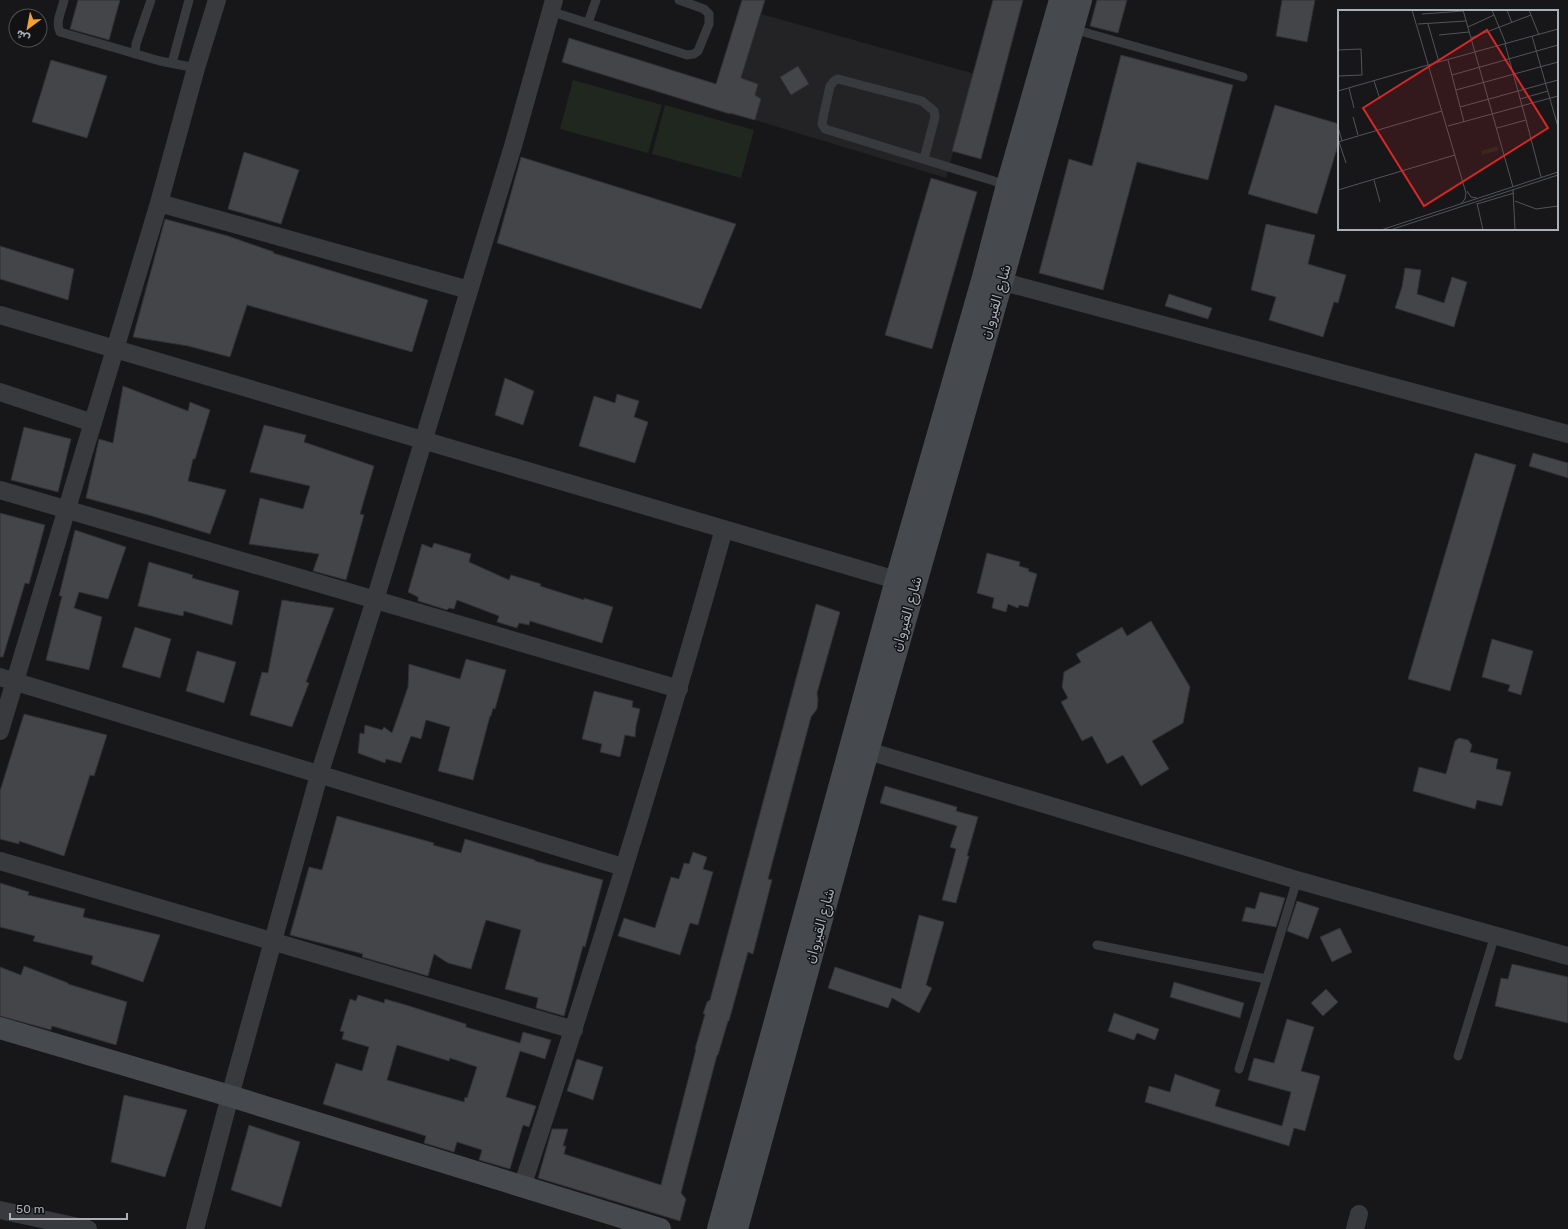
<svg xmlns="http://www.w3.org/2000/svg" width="1568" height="1229" font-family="Rubik,Vazirmatn,sans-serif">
<rect width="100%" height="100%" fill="#171719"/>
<!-- built -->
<path fill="#232326" d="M761,14L975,74L946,178L755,120L730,114Z"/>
<!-- green -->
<path fill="#1f271f" d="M573,80L662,105L648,153L560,129Z
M665,105L754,130L741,178L652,154Z"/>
<!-- building -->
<path fill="#434549" stroke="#313135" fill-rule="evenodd" d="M78,0H120L109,40L70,29Z
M742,0H765L741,78L758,84L755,95L761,99L755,120L730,113V114L562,62L569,38L716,84Z
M993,0H1023L981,159L952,151Z
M1097,0H1127L1118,33L1090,26Z
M1282,0H1315L1307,42L1276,36Z
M1121,55L1233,85L1208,180L1137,162L1103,290L1039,273L1069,159L1092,166Z
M51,60L107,76L87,138L32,122Z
M798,66L809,84L791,95L780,77Z
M1275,105L1339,124V142L1317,214L1248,194Z
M244,152L299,170L281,224L228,209Z
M521,157L736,224L701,309L497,243Z
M931,178L977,192L932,349L885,335Z
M165,219L228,236L274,252L273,253L428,300L412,352L247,305L230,357L188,346L133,337Z
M1266,224L1315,235L1308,264L1346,275L1338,303L1334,302L1323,337L1269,320L1276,297L1251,290Z
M0,246L74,269L68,300L0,279Z
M1405,268L1421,270L1417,294L1444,303L1452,277L1467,282L1454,327L1395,308L1402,287Z
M1169,294L1212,308L1208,319L1165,306Z
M505,378L534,391L523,425L495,415Z
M123,386L188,411L190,402L210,410L195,459H193L188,481L226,490L210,534L152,516L86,498L99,439L113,443Z
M617,394L639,401L634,417L648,422L635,463L579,446L594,396L615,403Z
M264,425L306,435L304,442L374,466L360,514L364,515L346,580L313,571L319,554L249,544L260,498L303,509L310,486L250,472Z
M24,427L71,439L58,492L11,480Z
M1475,453L1516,465L1450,691L1408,679Z
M1533,453L1568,463V478L1529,466Z
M0,513L45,525L29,584L25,583L3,657H0Z
M75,530L126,547L108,599L79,592L74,608L102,617L89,670L46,660L62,596H59Z
M434,543L471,554L469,562L509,580L511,575L541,584L540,586L584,600V598L613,607L602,643L530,621L529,625L519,623L517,628L497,622L499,616L457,600L454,609L449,608L447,610L418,601V597L408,592L422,544L432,548Z
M987,553L1020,562L1019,566L1029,569L1028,571L1037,574L1028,607L1019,605L1018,608L1008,604L1006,612L992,608L994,598L977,593Z
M149,562L193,575L192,578L239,591L232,625L184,611L183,616L138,606Z
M282,600L334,608L306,682L309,683L292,727L250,715L262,672L268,673Z
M816,604L840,612L817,693L818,700L817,709L811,717L768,879L772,880L753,954L748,952L729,1021H728L718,1055H717L681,1193L686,1199L680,1221L538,1178L552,1129H568L563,1146H566L564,1154L661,1185L696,1049H695L705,1014H703L707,1002L710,1000Z
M1151,621L1190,687L1183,723L1152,741L1169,769L1141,786L1123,755L1107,764L1092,736L1082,741L1061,702L1068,698L1062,687L1064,672L1081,662L1076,654L1122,627L1127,636Z
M135,627L171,639L160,678L122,667Z
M1492,639L1533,651L1521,695L1508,691L1510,685L1482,677Z
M197,651L236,662L224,703L186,691Z
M466,659L506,670L495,709L493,708L491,716H490L473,780L438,771L450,727L426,720L421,739L411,736L401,763L386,759L385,763L358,753L360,733L364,734L365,725L382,730L384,727L392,733L408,687L409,664L460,679Z
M594,691L633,701L632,707L640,709L636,726L635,737L625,735L620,757L600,752L602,744L582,739Z
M24,714L107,735L94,776L90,775L64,856L19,841V844L0,839V791Z
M1459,738L1468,740L1472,745L1470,752L1498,759L1496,769L1511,772L1502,806L1477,800L1475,809L1413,791L1419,767L1446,774L1455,741Z
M885,786L957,807L956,811L978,817L967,856H969L956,903L942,900L956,849L950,847L957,826L880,803Z
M337,816L434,843L433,845L461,853L465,839L535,860V861L603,880L585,947L583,946L564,1016L536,1008L538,998L505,989L521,930L486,920L471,969L448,963L434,954L428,976L362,957L363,954L290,935L309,867L322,870Z
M693,852L707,857L703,869L713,872L698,925L690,923L680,955L618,936L624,918L655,928L671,877L679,879L684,863L689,864Z
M0,883L29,892L28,895L85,909L83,917L160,935L143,982L91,964L93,956L33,941L35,936L0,927Z
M1260,892L1285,898L1276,927L1242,921L1246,907L1255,909Z
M1297,901L1319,908L1308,939L1287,931Z
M919,915L944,922L926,985L932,988L919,1013L892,998L888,1008L828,988L835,967L901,989Z
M1340,928L1352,952L1332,962L1320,937Z
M1512,964L1568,977V1023L1495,1006L1501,978L1508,979Z
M24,966L68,983V984L127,1002L116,1045L52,1026L51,1030L0,1016V967L21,975Z
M1174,982L1244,1003L1240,1018L1170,997Z
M1326,989L1338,1002L1323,1016L1311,1003Z
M358,995L384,1003L385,999L406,1005L466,1024V1027L520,1043L523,1032L551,1040L545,1059L520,1051L506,1097L536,1106L529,1127L523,1125L510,1169L479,1160L482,1150L457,1142L454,1152L424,1143L426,1136L323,1104L336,1063L362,1071L369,1047L342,1039L344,1032L340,1031L350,999L356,1001ZM397,1045L449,1061L450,1058L477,1067L467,1098L465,1097L464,1102L387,1080Z
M1114,1013L1159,1029L1155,1040L1137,1033L1134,1040L1108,1031Z
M1287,1019L1314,1027L1301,1071L1320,1076L1305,1131L1294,1128L1289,1146L1145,1102L1149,1086L1170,1092L1175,1074L1220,1090L1215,1106L1282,1126L1291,1092L1248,1080L1254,1058L1274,1063Z
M577,1059L603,1067L593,1100L567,1091Z
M124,1095L187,1110L165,1177L111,1162Z
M249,1125L300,1142L281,1207L231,1190Z"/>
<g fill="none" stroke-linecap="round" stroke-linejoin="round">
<!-- lane -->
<path stroke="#383a3e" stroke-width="9" d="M64,0C62,10 55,22 60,32L160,61L196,68
M550,11L687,55L694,54L698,51L709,24V14L704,9L679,0
M588,23L596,0
M1073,29L1243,77
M135,54L136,44L151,0
M172,63L189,0
M924,159L935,117L934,111L922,101L838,79L834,81L830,86L823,118L822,124L825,129L1007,185
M1097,945L1266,979
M1458,1056L1495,935
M1239,1069L1297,880"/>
<!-- street -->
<path stroke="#383a3e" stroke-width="18" d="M159,203L196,68L217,0
M989,278L1568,434
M0,315L896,580
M0,392L93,423
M0,490L679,689
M0,677L623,867
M0,731L159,203L469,290
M868,751L1297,880L1568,956
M0,861L574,1030
M522,1187C594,969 662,750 724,529
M0,1210L88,1229
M195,1229L230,1096L319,775L375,600L513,146L554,0
M1355,1229L1359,1214"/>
<!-- secondary -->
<path stroke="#46494e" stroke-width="22" d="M0,1028L230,1096L660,1229
M718,1229L896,580L983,277L1007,185L1060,0
M737,1229L868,751L1002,282L1081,0"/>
</g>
<g text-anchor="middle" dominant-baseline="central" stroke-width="3" stroke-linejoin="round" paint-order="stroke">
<!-- street labels -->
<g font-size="14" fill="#a9b0b9" stroke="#121214">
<text transform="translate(996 302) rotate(-74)">شارع القيروان</text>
<text transform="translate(907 614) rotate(-74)">شارع القيروان</text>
<text transform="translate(820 926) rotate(-75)">شارع القيروان</text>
</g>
</g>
<!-- overview -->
<g transform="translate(1338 10)">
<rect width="220" height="220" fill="#171719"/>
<path d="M159,136L161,140L144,145L143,141Z" fill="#1f271f"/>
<path fill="none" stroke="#515459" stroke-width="1" d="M74,0L128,183L127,189L123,194M125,0L175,177M154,0L168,34M169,0L174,13M191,0L201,25M84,4L125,1M80,14L128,11M90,14L101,52M130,17L156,5M101,25L131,22M194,26L220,117M133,28L193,5M0,40L23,39L24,65L0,66M110,50L126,112M90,55L220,19M114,65L220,35M36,71L42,89M11,78L16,98M118,80L220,52M0,81L90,55M182,89L210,81M122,97L220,70M15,107L20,125M188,110L203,167M110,116L220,86M0,117L4,131M159,118L188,110L167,34M0,132L104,101M1,132L8,153M36,170L42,192M0,180L117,145M175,180L177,220M129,181L133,187L139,188M177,191L198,199L220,196M139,193L145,220M139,194L176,183M43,220L220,162M52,220L220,165"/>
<path fill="#d62828" fill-opacity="0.15" stroke="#d62828" stroke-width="2" d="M149,20L210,118L86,196L25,98Z"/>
<rect width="220" height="220" fill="none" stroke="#a9b0b9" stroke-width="2"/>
</g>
<!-- north arrow -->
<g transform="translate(28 28) rotate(212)"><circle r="19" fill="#121214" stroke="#4e5156"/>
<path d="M0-3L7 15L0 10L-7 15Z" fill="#f3a035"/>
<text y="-6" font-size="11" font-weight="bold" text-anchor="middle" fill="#a9b0b9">ش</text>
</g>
<!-- scale -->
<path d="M10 1213v6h117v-6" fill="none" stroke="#a9b0b9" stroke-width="2"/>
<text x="16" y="1213" font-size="12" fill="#a9b0b9" stroke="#121214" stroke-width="3" paint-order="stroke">50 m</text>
</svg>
